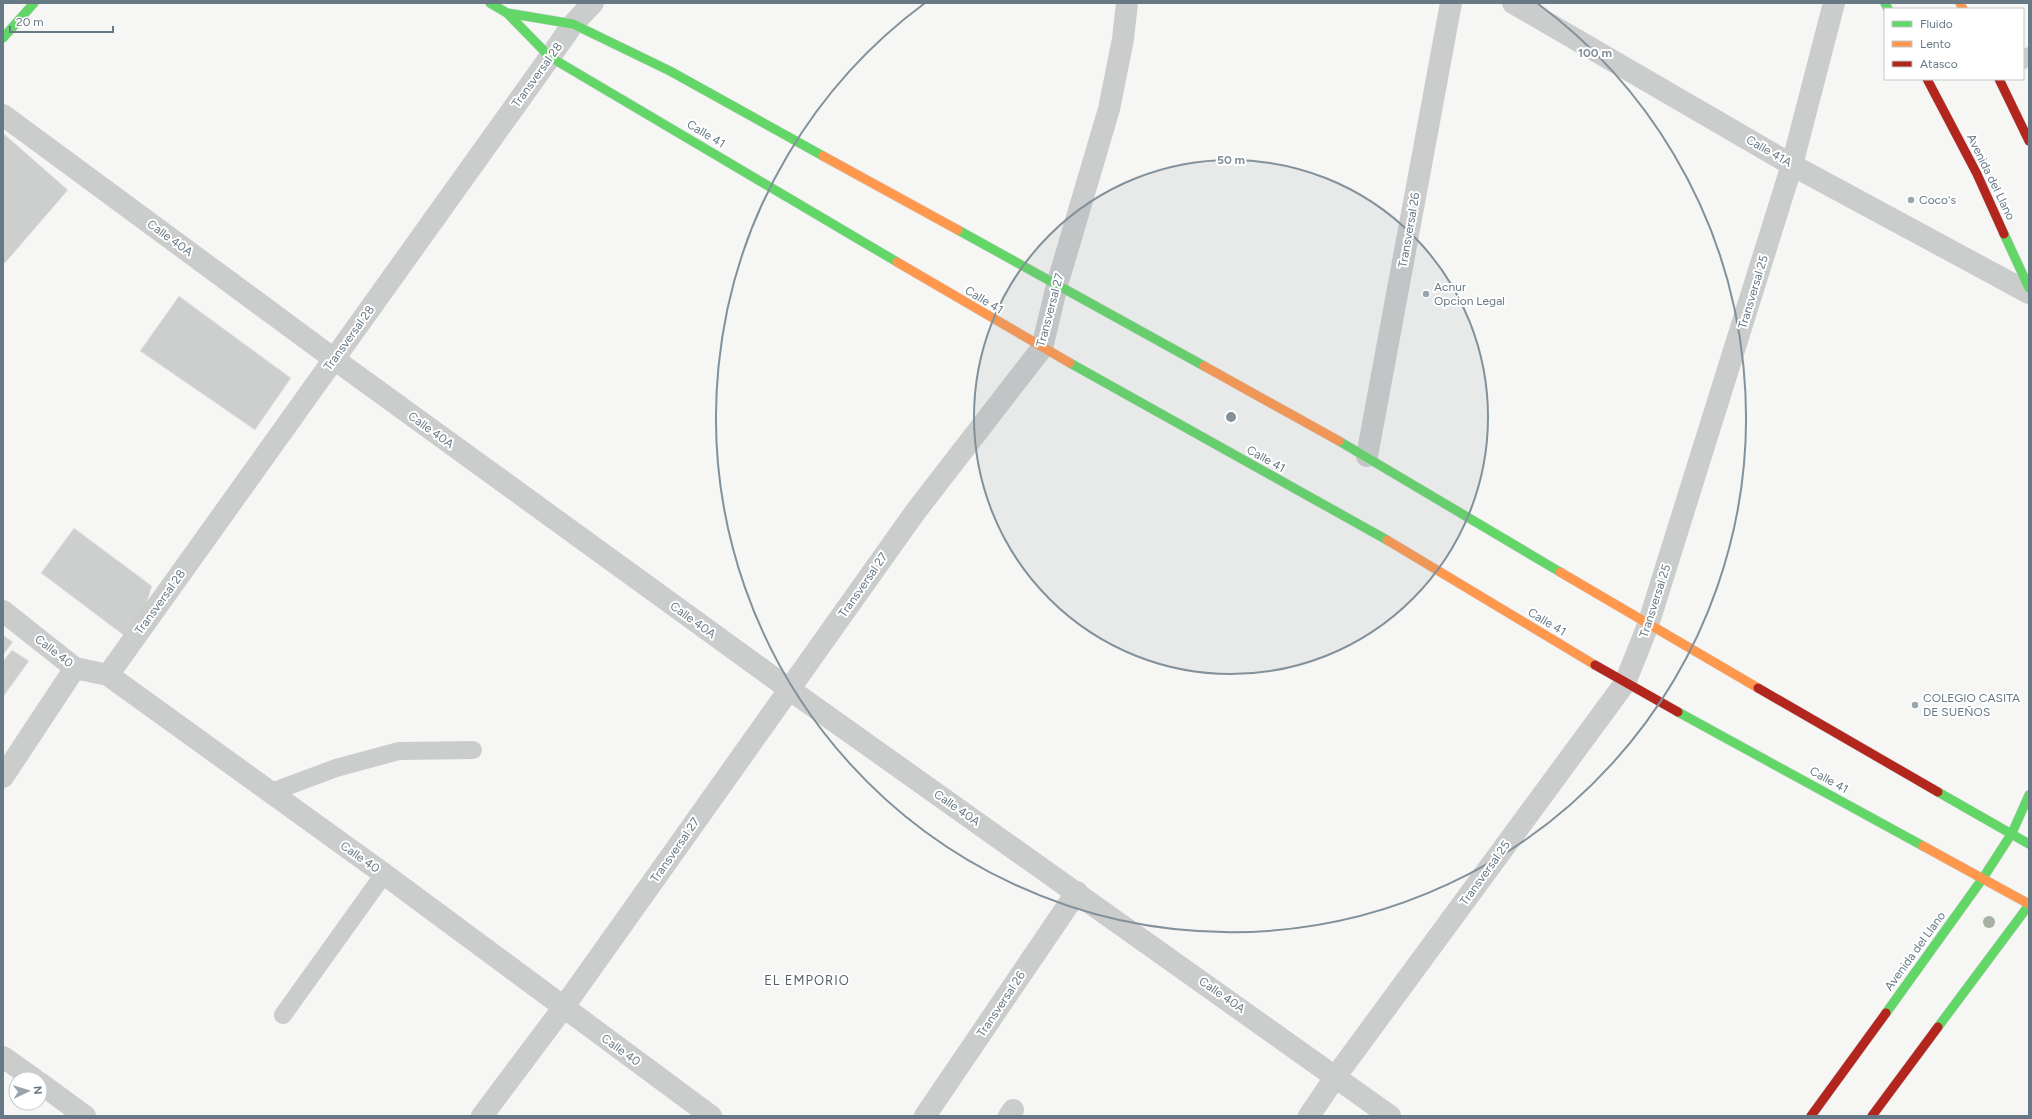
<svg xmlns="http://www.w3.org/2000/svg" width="2032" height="1119" font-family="Figtree,sans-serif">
<rect width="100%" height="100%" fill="#f6f6f5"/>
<!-- building -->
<path fill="#cdcfcf" stroke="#e6e6e5" d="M3,133L68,190L5,263L3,262Z
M179,296L291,378L255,430L140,351Z
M74,528L152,586L144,612L126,637L41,573Z
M3,635L13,642L3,655Z
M12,650L29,661L3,697V661Z"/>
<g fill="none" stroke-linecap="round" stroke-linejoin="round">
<defs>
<path id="fast" d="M490,3L507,13L550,57L897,262
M1885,3L1888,9
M507,13L573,24L670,71L823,156
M3,38L34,3
M958,230L1204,366
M2004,234L2029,288
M1070,363L1387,540
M1339,441L1560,572
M1678,712L1923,846
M1938,792L2029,844
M1886,1013L1983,878L2012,833L2029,795
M1938,1027L2029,905"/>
<path id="slow" d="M1960,3L1963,9
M823,156L958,230
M897,262L1070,363
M1204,366L1339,441
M1387,540L1595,665
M1560,572L1758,688
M1923,846L2029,904"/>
<path id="jam" d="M1927,79L1977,174L2004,234
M1999,79L2029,141
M1595,665L1678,712
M1758,688L1938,792
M1811,1116L1886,1013
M1872,1116L1938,1027"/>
</defs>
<!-- fast casing -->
<use href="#fast" stroke="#d3d4d5" stroke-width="10"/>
<!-- slow casing -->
<use href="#slow" stroke="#d3d4d5" stroke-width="10"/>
<!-- jam casing -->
<use href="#jam" stroke="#d3d4d5" stroke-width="10"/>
<!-- lane -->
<path stroke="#cbcccc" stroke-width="18" d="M2023,60L2029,56
M269,793L336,768L399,751L473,750
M283,1015L384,874"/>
<!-- street -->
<path stroke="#cbcccc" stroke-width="22" d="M1513,3L1792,165L2029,293
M3,115L334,359L789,689L1390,1116
M1367,456L1451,3
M3,611L75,668L108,675L384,874L711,1116
M108,675L550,57L573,24L593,3
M3,777L75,668
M3,1057L34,1079
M40,1083L85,1116
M482,1116L563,1008L916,511L1042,348L1057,285L1109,109L1123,39L1127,3
M925,1116L1077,892
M1009,1116L1013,1110
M1309,1116L1336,1076L1625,683L1648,625L1792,165L1834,3"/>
<!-- fast -->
<use href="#fast" stroke="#63d668" stroke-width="9"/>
<!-- slow -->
<use href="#slow" stroke="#ff974d" stroke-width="9"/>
<!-- jam -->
<use href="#jam" stroke="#b3261e" stroke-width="9"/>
</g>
<!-- trees -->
<circle fill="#a7b0a4" cx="1989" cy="922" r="6"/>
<!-- distance rings -->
<circle cx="1231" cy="417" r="257" fill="#82919a" fill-opacity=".12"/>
<g fill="none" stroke="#82919a" stroke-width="2">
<circle cx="1231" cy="417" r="257"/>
<path d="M1537 3A515 515 0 1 1 925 3"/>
</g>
<!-- markers -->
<g fill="#98a5ac" stroke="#fff" stroke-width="1.5">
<circle cx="1911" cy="200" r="4"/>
<circle cx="1426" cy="294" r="4"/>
<circle cx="1915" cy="705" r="4"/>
</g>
<g text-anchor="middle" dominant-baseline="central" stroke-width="4" stroke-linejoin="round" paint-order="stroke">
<!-- street labels -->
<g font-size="12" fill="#667985" stroke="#fff">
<text transform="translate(537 75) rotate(-54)">Transversal 28</text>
<text transform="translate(706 134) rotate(31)">Calle 41</text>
<text transform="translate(1769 151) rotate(30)">Calle 41A</text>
<text transform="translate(1991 177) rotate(64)">Avenida del Llano</text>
<text transform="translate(1409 230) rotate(-80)">Transversal 26</text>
<text transform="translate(170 238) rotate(36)">Calle 40A</text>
<text transform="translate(1753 292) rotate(-73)">Transversal 25</text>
<text transform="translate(984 300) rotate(31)">Calle 41</text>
<text transform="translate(1050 310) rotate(-75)">Transversal 27</text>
<text transform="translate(349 338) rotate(-54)">Transversal 28</text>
<text transform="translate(431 430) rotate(36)">Calle 40A</text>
<text transform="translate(1266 459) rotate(29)">Calle 41</text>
<text transform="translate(863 585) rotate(-55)">Transversal 27</text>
<text transform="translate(1655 601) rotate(-72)">Transversal 25</text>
<text transform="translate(160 602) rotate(-54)">Transversal 28</text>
<text transform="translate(693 620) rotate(36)">Calle 40A</text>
<text transform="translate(1547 622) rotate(31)">Calle 41</text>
<text transform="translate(54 651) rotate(38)">Calle 40</text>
<text transform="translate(1829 780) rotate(29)">Calle 41</text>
<text transform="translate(957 808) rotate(35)">Calle 40A</text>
<text transform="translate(675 850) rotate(-55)">Transversal 27</text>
<text transform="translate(360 857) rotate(35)">Calle 40</text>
<text transform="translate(1485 873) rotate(-54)">Transversal 25</text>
<text transform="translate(1915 951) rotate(-54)">Avenida del Llano</text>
<text transform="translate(1222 995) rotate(35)">Calle 40A</text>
<text transform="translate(1001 1004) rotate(-56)">Transversal 26</text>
<text transform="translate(621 1050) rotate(36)">Calle 40</text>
</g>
<!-- poi labels -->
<g font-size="12" fill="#667985" stroke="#fff" text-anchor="start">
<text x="1919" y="200">Coco's</text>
<text x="1434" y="287">Acnur<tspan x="1434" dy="14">Opcion Legal</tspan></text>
<text x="1923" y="698">COLEGIO CASITA<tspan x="1923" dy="14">DE SUEÑOS</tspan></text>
</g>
<!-- neighbourhood labels -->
<g font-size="13" letter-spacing="1" fill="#54626a" stroke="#fff">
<text x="807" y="980">EL EMPORIO</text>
</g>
</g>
<circle cx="1231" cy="417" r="6" fill="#82919a" stroke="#fff" stroke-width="2"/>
<g font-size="12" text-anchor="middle" font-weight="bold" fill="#82919a" stroke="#fff" stroke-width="4" stroke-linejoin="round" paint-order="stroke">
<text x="1595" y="57">100 m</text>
<text x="1231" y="164">50 m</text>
</g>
<!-- border -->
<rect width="2032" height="1119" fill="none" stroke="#667985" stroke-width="8"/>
<!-- legend -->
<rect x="1884" y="8" width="140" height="72" fill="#ffffff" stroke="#c2c9ce"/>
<rect x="1892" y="21" width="20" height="6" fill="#63d668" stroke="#c2c9ce"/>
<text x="1920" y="28" font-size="12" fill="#667985">Fluido</text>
<rect x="1892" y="41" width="20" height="6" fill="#ff974d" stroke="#c2c9ce"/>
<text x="1920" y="48" font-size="12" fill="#667985">Lento</text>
<rect x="1892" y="61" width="20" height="6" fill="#b3261e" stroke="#c2c9ce"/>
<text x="1920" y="68" font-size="12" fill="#667985">Atasco</text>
<!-- north arrow -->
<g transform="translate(28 1091) rotate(86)"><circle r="19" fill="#ffffff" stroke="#c2c9ce"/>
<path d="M0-3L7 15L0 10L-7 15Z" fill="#98a5ac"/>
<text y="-6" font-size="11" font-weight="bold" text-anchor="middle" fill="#667985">N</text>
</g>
<!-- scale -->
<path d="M10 26v6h103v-6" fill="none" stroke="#667985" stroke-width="2"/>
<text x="16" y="26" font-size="12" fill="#667985" stroke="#ffffff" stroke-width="3" paint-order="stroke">20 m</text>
</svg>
